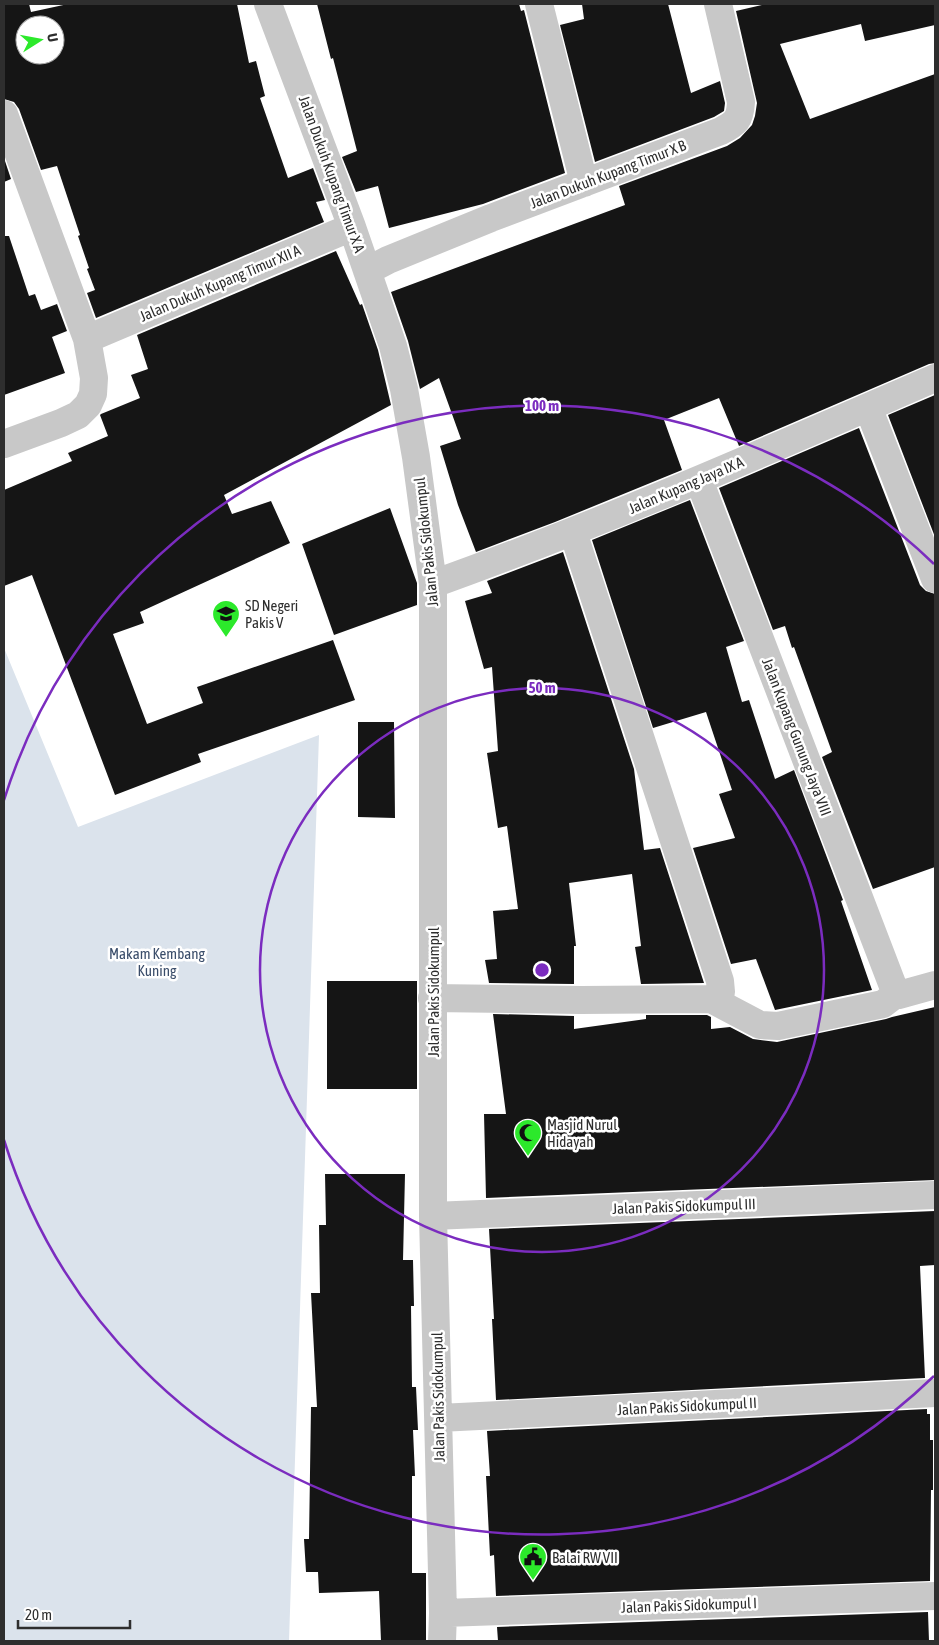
<svg xmlns="http://www.w3.org/2000/svg" width="939" height="1645" font-family="'Asap Condensed',sans-serif">
<rect width="100%" height="100%" fill="#fff"/>
<!-- green -->
<path fill="#dbe3ec" d="M4,648L78,827L319,735L289,1641H4Z"/>
<!-- building -->
<path fill="#151515" fill-rule="evenodd" d="M4,4H29L31,12L68,4H237L249,63L256,61L265,96L260,98L288,178L313,168L325,200L316,202L324,222L96,318L87,293L95,290L87,269L89,268L78,236L80,235L57,166L41,170L19,109L14,102L4,99ZM25,25H55V55H25Z
M317,4H519L521,11L524,10L565,173L483,204L389,228L378,186L356,192L342,157L357,151L333,58L331,59Z
M582,4H668L691,93L720,81L725,103L724,111L714,117L595,162L560,25L584,19Z
M766,4H935V25L865,41L861,24L780,44L810,119L935,74V363L929,364L739,446L719,398L664,420L682,470L555,522L476,552L458,505L440,446L461,439L439,378L420,389L408,341L391,292L625,205L619,186L727,146L740,138L752,125L755,116L757,103L736,11Z
M4,158L11,179L4,182Z
M4,236H9L29,296L35,294L41,310L57,304L67,331L52,337L65,373L4,395Z
M336,251L360,305L362,304L378,350L391,405L224,495L232,514L271,501L290,543L140,612L144,623L113,634L147,724L203,703L197,687L333,640L355,700L198,754L201,762L115,795L32,575L4,586V490L72,461L68,453L108,436L100,415L101,414L140,398L131,375L148,369L137,335Z
M935,395V537L888,415Z
M859,428L920,585L926,591L935,594V867L873,889L822,757L832,752L794,647L792,648L785,626L773,630L719,488Z
M690,500L744,641L726,647L742,702L749,700L775,779L794,770L843,900L841,901L872,990L775,1010L756,959L731,964L693,848L735,838L719,794L732,790L706,712L653,728L592,540Z
M390,508L417,583V605L334,635L302,544Z
M563,552L634,769L644,850L660,848L704,983L641,984L635,947L641,946L632,874L569,883L576,946H574V984L489,983L485,960L497,959L493,911L518,909L507,826L498,828L487,753L498,751L492,667L484,669L465,601L492,593L487,581Z
M358,722H394L395,818L358,817Z
M327,981H417V1089H327Z
M935,1007V1180L486,1198L484,1114H506L493,1014L574,1016V1029L646,1019V1015H707L711,1017V1029L730,1027L753,1039L777,1042L886,1019L892,1017Z
M325,1174H405L403,1260H413L414,1306H411L412,1387H416L418,1430H413L415,1476H412V1573H426V1641H381L379,1591L319,1593L318,1572H306L304,1539H309L311,1407H317L311,1293H320L319,1225H326Z
M935,1211V1265L920,1266L925,1378L496,1400L492,1319H494L489,1229Z
M927,1409V1414H930V1440H933V1490H931L930,1581L496,1596L494,1555L490,1556L486,1476H490L487,1431Z
M928,1612L929,1641H498L497,1627Z"/>
<g fill="none" stroke-linecap="round" stroke-linejoin="round">
<!-- minor -->
<path stroke="#c8c8c8" stroke-width="28" d="M268,4L352,227L393,346L404,389L416,457L433,584V1216L443,1613L442,1641
M539,4L584,183
M4,114L87,339L94,378L93,394L88,405L78,415L61,423L4,444
M367,271L388,260L491,218L721,131C736,123 740,120 741,102L718,4
M87,339L352,227
M868,407L935,579
M699,480L896,994
M433,584C604,523 769,450 935,378
M896,994L899,995L935,985
M432,998L581,1000L711,999L718,997L721,992L720,981L573,532
M711,999L760,1025L778,1026L883,1004L896,994
M433,1216L935,1195
M439,1418L935,1393
M443,1613L935,1596"/>
</g>
<!-- distance rings -->
<g fill="none" stroke="#7b2cbf" stroke-width="2.5">
<circle cx="542" cy="970" r="282"/>
<path d="M934 1376A564 564 0 0 1 4 1140M4 800A564 564 0 0 1 934 564"/>
</g>
<!-- icons -->
<defs>
<symbol id="school-pin" viewBox="-11 -11 22 30"><path d="M0 17L-7.5 6A9.5 9.5 0 1 1 7.5 6Z" fill="#2ce92b" stroke="#fff"/><path d="M0-5L7-2L0 1L-7-2ZM-4 1L0 2.5L4 1V4Q0 6-4 4Z" fill="#111"/></symbol>
<symbol id="mosque-pin" viewBox="-11 -11 22 30"><path d="M0 17L-7.5 6A9.5 9.5 0 1 1 7.5 6Z" fill="#2ce92b" stroke="#fff"/><path d="M3.5-4.9A6 6 0 1 0 3.5 4.9A5 5 0 1 1 3.5-4.9Z" fill="#111"/></symbol>
<symbol id="civic-pin" viewBox="-11 -11 22 30"><path d="M0 17L-7.5 6A9.5 9.5 0 1 1 7.5 6Z" fill="#2ce92b" stroke="#fff"/><path d="M-.6-6.5H3V-4.5H.6V-3L4-1V1h2V6H-6V1h2V-1L-.6-3ZM-1.2 2.5V6h2.4V2.5Z" fill="#111"/></symbol>
</defs>
<g fill-rule="evenodd">
<use href="#school-pin" x="210" y="598" width="32" height="43"/>
<use href="#mosque-pin" x="512" y="1117" width="32" height="43"/>
<use href="#civic-pin" x="517" y="1541" width="32" height="43"/>
</g>
<g text-anchor="middle" dominant-baseline="central" stroke-width="5" stroke-linejoin="round" paint-order="stroke">
<!-- street labels -->
<g font-size="15" fill="#2e2e2e" stroke="#fff">
<text transform="translate(332 174) rotate(70)">Jalan Dukuh Kupang Timur X A</text>
<text transform="translate(608 174) rotate(-21)">Jalan Dukuh Kupang Timur X B</text>
<text transform="translate(220 283) rotate(-23)">Jalan Dukuh Kupang Timur XII A</text>
<text transform="translate(686 485) rotate(-23)">Jalan Kupang Jaya IX A</text>
<text transform="translate(426 542) rotate(-96)">Jalan Pakis Sidokumpul</text>
<text transform="translate(797 737) rotate(69)">Jalan Kupang Gunung Jaya VIII</text>
<text transform="translate(433 992) rotate(-90)">Jalan Pakis Sidokumpul</text>
<text transform="translate(684 1206) rotate(-2)">Jalan Pakis Sidokumpul III</text>
<text transform="translate(438 1397) rotate(-91)">Jalan Pakis Sidokumpul</text>
<text transform="translate(687 1406) rotate(-3)">Jalan Pakis Sidokumpul II</text>
<text transform="translate(689 1605) rotate(-2)">Jalan Pakis Sidokumpul I</text>
</g>
<!-- poi labels -->
<g font-size="15" fill="#2e2e2e" stroke="#fff" text-anchor="start">
<text x="245" y="605">SD Negeri<tspan x="245" dy="17">Pakis V</tspan></text>
<text x="547" y="1124">Masjid Nurul<tspan x="547" dy="17">Hidayah</tspan></text>
<text x="552" y="1557">Balai RW VII</text>
</g>
<!-- park labels -->
<g font-size="15" fill="#3a4d6a" stroke="#fff">
<text x="157" y="953">Makam Kembang<tspan x="157" dy="17">Kuning</tspan></text>
</g>
</g>
<circle cx="542" cy="970" r="8" fill="#7b2cbf" stroke="#fff" stroke-width="2.5"/>
<g font-size="15" text-anchor="middle" font-weight="bold" fill="#7b2cbf" stroke="#fff" stroke-width="5" stroke-linejoin="round" paint-order="stroke">
<text x="542" y="411">100 m</text>
<text x="542" y="693">50 m</text>
</g>
<!-- border -->
<rect width="939" height="1645" fill="none" stroke="#2e2e2e" stroke-width="10"/>
<!-- north arrow -->
<g transform="translate(40 40) rotate(79)"><circle r="24" fill="#ffffff" stroke="#ababab"/>
<path d="M0-4L9 19L0 12L-9 19Z" fill="#2ce92b"/>
<text y="-8" font-size="14" font-weight="bold" text-anchor="middle" fill="#2e2e2e">U</text>
</g>
<!-- scale -->
<path d="M18 1620v8h112v-8" fill="none" stroke="#2e2e2e" stroke-width="2.5"/>
<text x="25" y="1620" font-size="15" fill="#2e2e2e" stroke="#ffffff" stroke-width="4" paint-order="stroke">20 m</text>
</svg>
